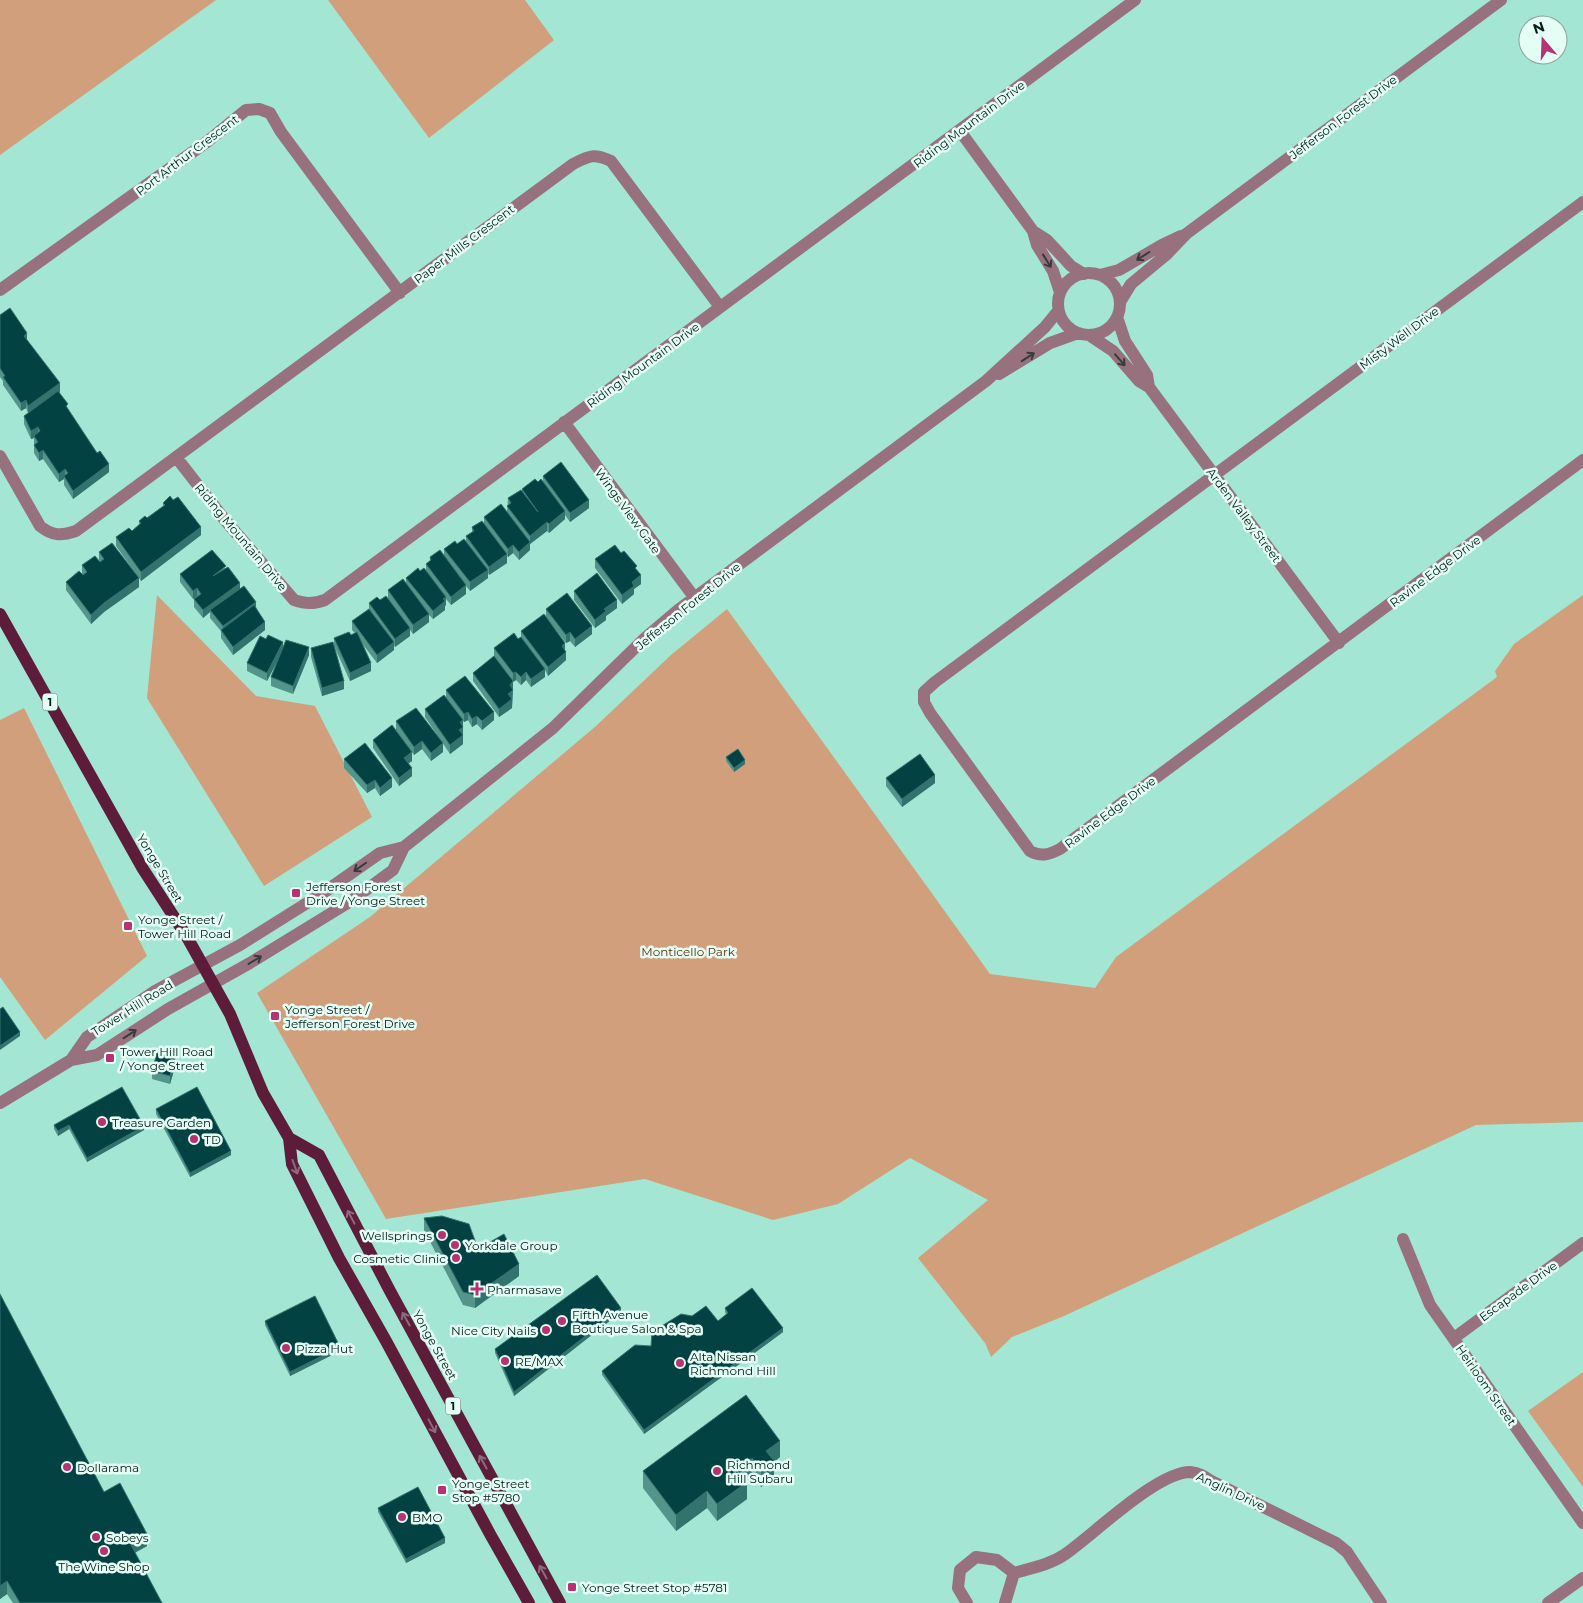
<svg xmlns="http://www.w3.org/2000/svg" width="1583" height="1603" font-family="Montserrat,sans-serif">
<rect width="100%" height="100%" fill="#a3e6d3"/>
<!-- green -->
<path fill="#d29f7c" d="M0,0H216L0,155Z
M328,0H525L554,40L429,138Z
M157,595L256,696L315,706L372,817L264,886L147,698Z
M1583,595V1122L1476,1125L1064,1316L1012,1337L991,1357L985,1343L918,1258L988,1200L910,1158L838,1204L773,1220L645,1179L386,1219L257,993L370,917L596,726L671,655L727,609L990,974L1095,988L1116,957L1497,677L1495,671L1514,644Z
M24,708L147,956L45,1040L0,977V720Z
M1583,1372V1487L1528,1411Z"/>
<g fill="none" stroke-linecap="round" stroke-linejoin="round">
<!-- minor -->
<path stroke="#98717f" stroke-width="12" d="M960,131L1033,231L1047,240L1071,266L1084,274
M1583,202L935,682L924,692V702L930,713L1030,851C1041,857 1048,855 1060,849L1583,460
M1033,231L1037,245L1053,271L1060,292
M1058 304a31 31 0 1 1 62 0a31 31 0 1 1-62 0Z
M1100,275L1119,270L1162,245L1181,236
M0,290L208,141L246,110L259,109L270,113L281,132L400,293
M1120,302L1131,284L1166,255L1186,234L1501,0
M1117,317L1125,341L1147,375L1149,387
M1089,335L1113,351L1139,381L1149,387L1339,643
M999,374L1050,343L1078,333
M564,422L694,597
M0,456L40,526C52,536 61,536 76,531L573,164C589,156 593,153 611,161L720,307
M176,457L225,520L294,600C306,604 314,604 325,600L1135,0
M71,1060L87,1037L155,991L240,945L323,893L380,853L404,847
M0,1103L71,1060L97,1055L168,1009L250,963L351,901L393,870L404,847L553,728L645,638L678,610L986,381L1045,327L1058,311
M1403,1239L1430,1305L1583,1523
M1454,1338L1583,1243
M1014,1573C1031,1568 1049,1565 1064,1555C1093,1535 1157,1472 1190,1472C1199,1473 1204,1476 1211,1481L1336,1543L1347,1552L1381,1603
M967,1603L958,1588L960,1570L976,1557L997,1560L1014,1573
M1005,1603L1014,1573
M1548,1603L1583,1578"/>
<!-- major -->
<path stroke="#5d1d3a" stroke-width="12" d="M0,614L143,869L187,937L230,1014L263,1093L289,1138L292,1164L339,1258L386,1341L490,1534L529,1603
M289,1138L319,1155L390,1291L560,1603"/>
</g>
<!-- wall -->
<path fill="#53948b" d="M0,315L27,340L60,392H59L68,409L109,472L73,499L64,485V479L59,482L43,459L39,461L34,453V438L31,439L24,424V416L28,413L26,408L21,411L3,385V381L0,377Z
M543,476L589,508L570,522L565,515V519L549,533L547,531L530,544V550L519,560L513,553L508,557L507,556V563L489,575L488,573V578L470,591L466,586V594L451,605L446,599V605L445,606V610L433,619L429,615V622L413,634L410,630V636L395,647L394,645V650L377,663L361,642L371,671L350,681L334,646V638L351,635L355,633L352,630V621L369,609V603L388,598V590L406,583V578L420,571L426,570V564L430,561V557L444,556V549L457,544L466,542V536L472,532V527L484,523V517L507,512L508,498L522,491V489L538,482L543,481Z
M163,503L201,535L141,581L116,546V537L132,531L139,525V521L147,518L163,506Z
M99,552L139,587L104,612L91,624L66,590V582L82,574V565L100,562L99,560Z
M621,553L637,570L641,584L634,589V594L622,604L595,568V559Z
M226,568L240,589L256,607L265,630L233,655L221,638V631L210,618V612L203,618L194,607V599L197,596L193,599L180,582V574Z
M574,591L617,608L606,616V620L595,628L574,600Z
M546,609L592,634L575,647L570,641L566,643L546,617Z
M521,631L565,651L566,660L548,676L545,670V677L531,687L526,680L521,685L516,680L513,682L512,708L499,717L473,681V673L494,656V648L518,639L521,638Z
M283,648L309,655L293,694L271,686V677L279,658L267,681L247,671V663Z
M311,648L344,689L322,696L311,657Z
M446,690L494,720L482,730L477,724L472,727L468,720L464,722L463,721V744L450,754L425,717V709L446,697Z
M396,721L443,752L431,761L422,749L414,755L396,730Z
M373,740L412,761L408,764L412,776L399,786L373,748Z
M726,757L745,764L734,772L726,761Z
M344,759L392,787L380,796L375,788L367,793L344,768Z
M886,778L935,783L902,807L886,786Z
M175,1067L170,1084L152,1079V1071Z
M156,1109L231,1155L190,1177L156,1114Z
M54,1125L144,1130L87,1162L69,1129L58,1136L54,1129Z
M424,1218L478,1249L519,1276L475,1308L463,1305L424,1230Z
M0,1294L104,1492L147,1546L135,1553L162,1603H13L7,1594L0,1599Z
M725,1308L783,1332L644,1434L602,1375V1371L651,1346L718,1321L726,1314L725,1312Z
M621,1312L514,1396L495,1353V1349Z
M265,1321L340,1351L290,1376L265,1325Z
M746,1395L780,1457L774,1462V1477L761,1487L752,1475L746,1480L747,1499L717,1521L707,1508L676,1531L643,1488V1471Z
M378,1508L445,1543L406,1563L378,1512Z"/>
<!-- shaded-wall -->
<path fill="#33736e" d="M27,333V341L24,336Z
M60,383V392L28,414V406Z
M26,400V408L21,411V403Z
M38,427V435L34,436V438L31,439V431Z
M43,450V459L39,461V453Z
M109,464V472L73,499V491Z
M65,469V477L64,476V479L59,482V474Z
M589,500V508L570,522V513Z
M565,511V519L549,533V524Z
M547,522V531L530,544V536Z
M201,527V535L141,581V572Z
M530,542V550L519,560V552Z
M513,545V553L508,557V549Z
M507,554V563L489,575V567Z
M488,570V578L470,591V582Z
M641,575V584L634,589V594L622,604V595L632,582Z
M139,578V587L104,612L91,624V615L104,603Z
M240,583V591L210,610V612L203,618V610Z
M466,585V594L451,605V597Z
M197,588V596L193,599V591Z
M446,597V605L445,606V610L433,619V611L443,599Z
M617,600V608L606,616V620L595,628V620L604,609Z
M256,602V610L223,635V626Z
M429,614V622L413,634V625Z
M265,622V630L233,655V647Z
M592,626V634L575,647V639Z
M410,628V636L395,647V639Z
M570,632V641L566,643V635Z
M283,642V650L267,681V673Z
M394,642V650L377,663V655Z
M565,643V652L562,646Z
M309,647V655L293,694V686Z
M566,652V660L548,676V667Z
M371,663V671L350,681V673Z
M545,669V677L531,687V679Z
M516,672V680L513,682V690L510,693L513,690L512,708L499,717V709L508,694L510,685L513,681V673Z
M526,672V680L521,685V677Z
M344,681V689L322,696V688Z
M468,712V720L464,722V714Z
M494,712V720L482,730V721Z
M477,716V724L472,727V719Z
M463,720V735L459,738L460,722Z
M463,735V744L450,754V745Z
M422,741V749L414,755V747Z
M443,743V752L431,761V753Z
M412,752V761L404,766V758Z
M745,760V764L734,772V768Z
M412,768V776L399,786V778Z
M935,775V783L902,807V799Z
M392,778V787L380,796V788Z
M375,780V788L367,793V785Z
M20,1032V1036L0,1050V1046Z
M175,1058V1067L170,1084V1076Z
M69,1125V1129L58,1136V1131Z
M144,1126V1130L87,1162V1158Z
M231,1151V1155L190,1177V1173Z
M519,1264V1276L475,1308V1295Z
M621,1308V1312L514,1396V1392Z
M783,1328V1332L644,1434V1430Z
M340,1347V1351L290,1376V1372Z
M780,1441V1457L774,1462V1477L761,1487V1470L766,1451Z
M752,1458V1475L738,1486V1469Z
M747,1482V1499L717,1521V1504Z
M707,1491V1508L676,1531V1515Z
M147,1534V1546L130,1555V1543Z
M445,1538V1543L406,1563V1559Z
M7,1581V1594L0,1599V1586Z"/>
<!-- building -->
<path fill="#034243" stroke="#33736e" d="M10,308L27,333L24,336L60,383L28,406L26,400L21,403L3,377L5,376L0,368V315Z
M58,391L68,404L66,406L97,453L100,451L109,464L73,491L64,476L68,473L65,469L59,474L43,450L39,453L34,445L38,442L34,436L40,431L38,427L31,431L24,416Z
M561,462L589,500L570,513L543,476Z
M535,479L538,482L541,479L565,511L549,524L547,522L530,536L507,506L511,503L508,498L521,490L538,512L522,489Z
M170,496L173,500L178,497L201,527L141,572L116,537L129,528L132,531L141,523L139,521L145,516L147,518L165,505L163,503Z
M501,504L530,542L519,552L513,545L508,549L484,517Z
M482,521L507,554L489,567L466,536L474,531L472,527Z
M464,539L488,570L470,582L444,549L455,541L457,544Z
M112,543L139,578L104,603L91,615L66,582L79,571L83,575L87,572L82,565L95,556L100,562L104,559L99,552Z
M615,545L621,553L624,551L637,566L635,568L641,575L632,582L634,586L622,595L595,559Z
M212,550L226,566L213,576L228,567L240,583L203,610L194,599L201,594L197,588L193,591L180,574Z
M440,550L466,585L451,597L426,564L431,560L430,557Z
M418,568L420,571L424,568L446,597L443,599L445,601L433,611L406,578Z
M597,573L617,600L604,609L606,611L595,620L574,591Z
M403,579L429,614L413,625L388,590Z
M244,586L256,602L223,626L210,610Z
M567,593L592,626L575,639L570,632L566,635L546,609Z
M386,596L410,628L395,639L369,603L377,597L380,600Z
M254,605L265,622L233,647L221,630Z
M369,609L394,642L377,655L352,621Z
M544,614L565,643L562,646L566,652L548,667L521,631Z
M349,632L351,635L357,632L371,663L350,673L334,638Z
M514,633L518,639L521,637L545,669L531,679L526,672L521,677L516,672L513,673L494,648Z
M268,635L283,642L267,673L247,663L260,636L266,639Z
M286,640L309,647L293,686L271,677Z
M333,642L344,681L322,688L311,648Z
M494,656L513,681L510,685L513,690L508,694L512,699L499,709L473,673Z
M465,676L494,712L482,721L477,716L472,719L468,712L464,714L446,690Z
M444,695L463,720L460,722L463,727L459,730L463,735L450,745L425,709Z
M416,708L443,743L431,753L422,741L414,747L396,721Z
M392,725L412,752L404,758L412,768L399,778L373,740Z
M365,743L392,778L380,788L375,780L367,785L344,759Z
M738,749L745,760L734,768L726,757Z
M920,754L935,775L902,799L886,778Z
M3,1007L20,1032L0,1046V1009Z
M157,1053L175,1058L170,1076L152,1071Z
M122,1087L144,1126L87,1158L69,1125L58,1131L54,1125Z
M197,1087L231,1151L190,1173L156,1109Z
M442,1216L469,1224L478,1249L504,1234L519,1264L475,1295L463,1292L424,1218Z
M597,1275L621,1308L514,1392L495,1349Z
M752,1288L783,1328L644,1430L602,1371L635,1345L651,1346L652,1332L681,1314L692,1316L706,1306L718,1321L728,1313L725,1308Z
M0,1294L104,1492L120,1483L147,1534L130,1543L162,1603H20L7,1581L0,1586Z
M315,1296L340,1347L290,1372L265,1321Z
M746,1395L780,1441L766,1451L774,1461L761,1470L752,1458L738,1469L747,1482L717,1504L707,1491L676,1515L643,1471Z
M418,1487L445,1538L406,1559L378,1508Z"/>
<!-- one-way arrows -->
<defs><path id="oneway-shaft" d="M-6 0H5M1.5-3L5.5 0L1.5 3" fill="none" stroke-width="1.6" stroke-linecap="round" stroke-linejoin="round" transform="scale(1.25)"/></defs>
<g stroke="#373b3c">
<use href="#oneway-shaft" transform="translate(1143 256) rotate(148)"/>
<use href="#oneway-shaft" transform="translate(1047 261) rotate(58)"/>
<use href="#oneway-shaft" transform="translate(1028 357) rotate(-33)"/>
<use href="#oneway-shaft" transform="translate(1120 360) rotate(49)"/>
<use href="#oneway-shaft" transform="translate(360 867) rotate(145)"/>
<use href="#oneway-shaft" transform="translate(255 960) rotate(-31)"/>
<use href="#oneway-shaft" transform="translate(130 1034) rotate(-33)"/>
</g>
<g stroke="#8c6c7c">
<use href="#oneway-shaft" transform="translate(295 1167) rotate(70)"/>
<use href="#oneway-shaft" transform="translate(351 1217) rotate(-118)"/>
<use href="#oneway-shaft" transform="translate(406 1319) rotate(-119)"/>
<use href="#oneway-shaft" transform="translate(432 1426) rotate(62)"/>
<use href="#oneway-shaft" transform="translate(483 1462) rotate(-119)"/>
<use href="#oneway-shaft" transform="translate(543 1572) rotate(-119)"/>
</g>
<!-- markers -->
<g fill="#b83173" stroke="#e4fef6" stroke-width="2">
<rect x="291" y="888" width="10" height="10" rx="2.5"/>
<rect x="123" y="921" width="10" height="10" rx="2.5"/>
<rect x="270" y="1011" width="10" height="10" rx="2.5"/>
<rect x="105" y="1053" width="10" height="10" rx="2.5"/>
<circle cx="102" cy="1122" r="5"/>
<circle cx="194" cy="1139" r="5"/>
<circle cx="442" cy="1235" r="5"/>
<circle cx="455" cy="1245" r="5"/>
<circle cx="456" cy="1258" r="5"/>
<path d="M474.5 1281.5h5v5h5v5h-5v5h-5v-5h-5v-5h5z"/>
<circle cx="562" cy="1321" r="5"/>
<circle cx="546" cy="1330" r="5"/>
<circle cx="286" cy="1348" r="5"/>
<circle cx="505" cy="1361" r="5"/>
<circle cx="680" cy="1363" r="5"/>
<circle cx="67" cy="1467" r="5"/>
<circle cx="717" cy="1471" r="5"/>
<rect x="437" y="1485" width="10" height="10" rx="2.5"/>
<circle cx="402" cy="1517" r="5"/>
<circle cx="96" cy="1537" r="5"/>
<circle cx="104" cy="1551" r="5"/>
<rect x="567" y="1582" width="10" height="10" rx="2.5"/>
</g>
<g text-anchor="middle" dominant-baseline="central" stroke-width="5" stroke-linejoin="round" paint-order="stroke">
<!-- shield labels -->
<g fill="#e4fef6" stroke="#46615b" stroke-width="1">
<rect x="42.5" y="693.5" width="15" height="17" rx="4"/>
<rect x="445.5" y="1397.5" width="15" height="17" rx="4"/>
</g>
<g font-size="11" font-weight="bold" fill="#031e18">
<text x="50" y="702">1</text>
<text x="453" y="1406">1</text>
</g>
<!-- street labels -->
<g font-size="12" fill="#031e18" stroke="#e4fef6">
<text transform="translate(1343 117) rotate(-37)">Jefferson Forest Drive</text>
<text transform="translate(969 124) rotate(-37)">Riding Mountain Drive</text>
<text transform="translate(187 155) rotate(-37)">Port Arthur Crescent</text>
<text transform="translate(464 244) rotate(-37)">Paper Mills Crescent</text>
<text transform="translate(1399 338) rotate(-37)">Misty Well Drive</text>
<text transform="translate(643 365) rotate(-36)">Riding Mountain Drive</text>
<text transform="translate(628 511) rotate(54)">Wings View Gate</text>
<text transform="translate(1244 515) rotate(53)">Arden Valley Street</text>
<text transform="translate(241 537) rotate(50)">Riding Mountain Drive</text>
<text transform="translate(1435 571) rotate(-37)">Ravine Edge Drive</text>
<text transform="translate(688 606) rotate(-39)">Jefferson Forest Drive</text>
<text transform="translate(1110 812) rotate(-37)">Ravine Edge Drive</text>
<text transform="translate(160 868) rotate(59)">Yonge Street</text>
<text transform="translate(132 1008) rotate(-32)">Tower Hill Road</text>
<text transform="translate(1518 1291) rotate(-36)">Escapade Drive</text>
<text transform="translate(435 1345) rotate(61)">Yonge Street</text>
<text transform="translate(1486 1385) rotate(55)">Heirloom Street</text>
<text transform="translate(1231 1491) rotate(25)">Anglin Drive</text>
</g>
<!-- poi labels -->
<g font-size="12" fill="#031e18" stroke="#e4fef6" text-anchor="start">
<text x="306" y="886">Jefferson Forest<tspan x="306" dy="14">Drive / Yonge Street</tspan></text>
<text x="138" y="919">Yonge Street /<tspan x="138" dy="14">Tower Hill Road</tspan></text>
<text x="285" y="1009">Yonge Street /<tspan x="285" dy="14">Jefferson Forest Drive</tspan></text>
<text x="120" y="1051">Tower Hill Road<tspan x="120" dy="14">/ Yonge Street</tspan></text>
<text x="112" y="1122">Treasure Garden</text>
<text x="204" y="1139">TD</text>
<text x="432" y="1235" text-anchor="end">Wellsprings</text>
<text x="465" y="1245">Yorkdale Group</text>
<text x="446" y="1258" text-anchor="end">Cosmetic Clinic</text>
<text x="487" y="1289">Pharmasave</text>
<text x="572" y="1314">Fifth Avenue<tspan x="572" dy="14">Boutique Salon &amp; Spa</tspan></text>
<text x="536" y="1330" text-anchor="end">Nice City Nails</text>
<text x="296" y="1348">Pizza Hut</text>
<text x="690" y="1356">Alta Nissan<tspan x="690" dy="14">Richmond Hill</tspan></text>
<text x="515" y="1361">RE/MAX</text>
<text x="727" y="1464">Richmond<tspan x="727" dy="14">Hill Subaru</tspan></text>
<text x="77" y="1467">Dollarama</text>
<text x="452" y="1483">Yonge Street<tspan x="452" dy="14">Stop #5780</tspan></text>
<text x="412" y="1517">BMO</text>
<text x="106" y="1537">Sobeys</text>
<text x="104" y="1566" text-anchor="middle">The Wine Shop</text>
<text x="582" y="1587">Yonge Street Stop #5781</text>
</g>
<!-- park labels -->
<g font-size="12" fill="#613003" stroke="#e4fef6">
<text x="688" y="951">Monticello Park</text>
</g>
</g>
<!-- north arrow -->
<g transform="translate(1543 40) rotate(341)"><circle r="24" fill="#e4fef6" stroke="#8aa49d"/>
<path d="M0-4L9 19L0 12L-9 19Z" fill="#b83173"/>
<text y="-8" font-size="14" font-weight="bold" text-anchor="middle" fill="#031e18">N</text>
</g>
</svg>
